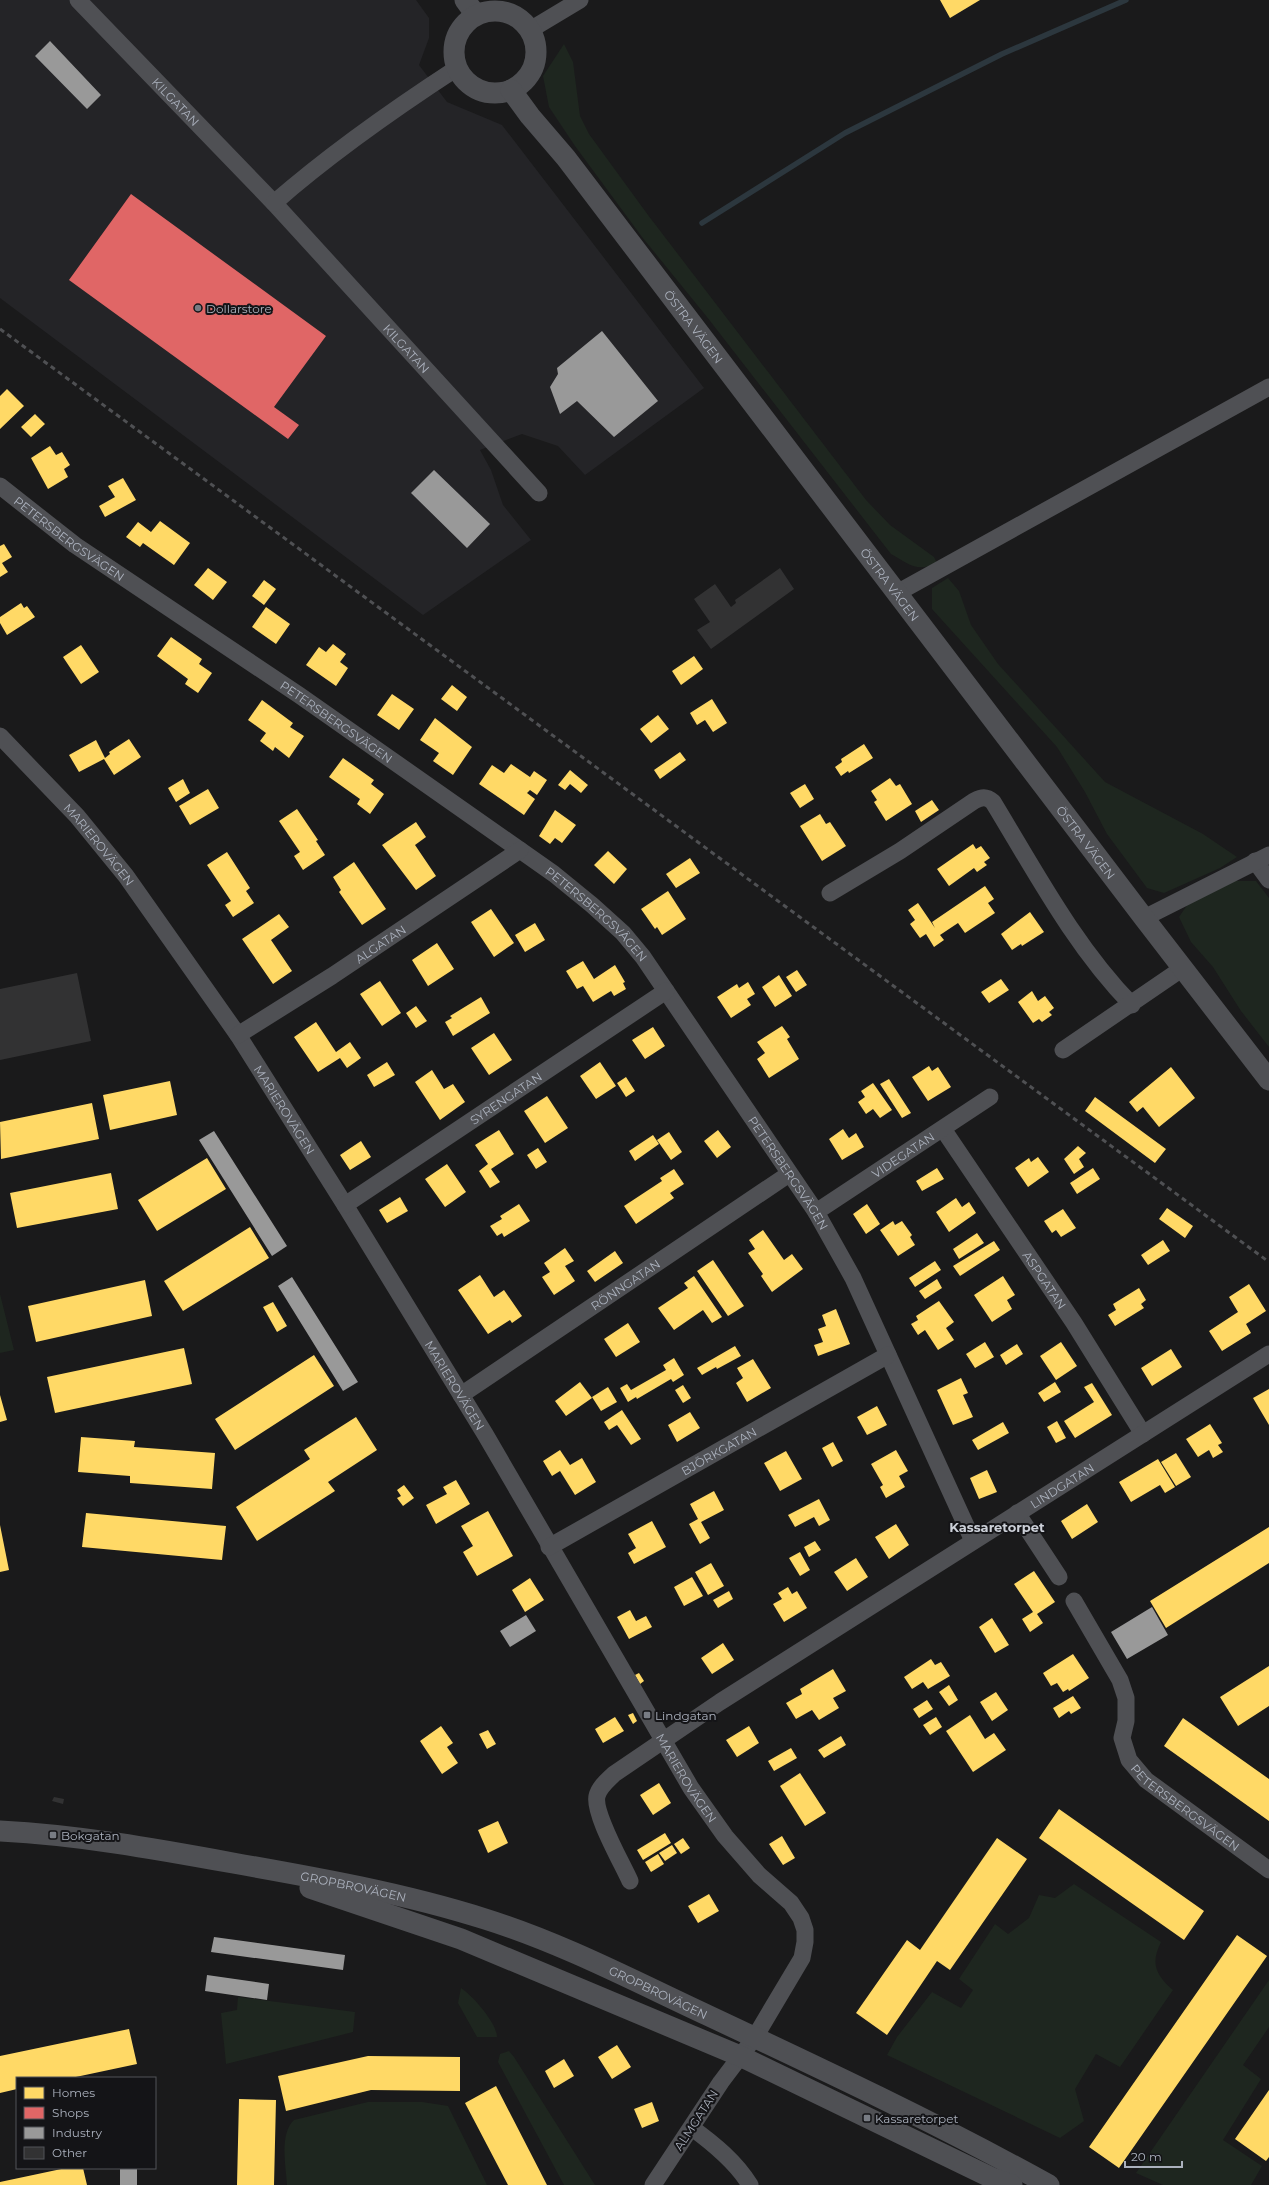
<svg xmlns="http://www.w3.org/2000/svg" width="1269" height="2185" font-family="Montserrat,sans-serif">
<rect width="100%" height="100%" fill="#1a1a1b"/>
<!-- built -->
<path fill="#242427" d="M0,0H416L429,18V38L419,65L447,102L502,125L704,388L585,475L558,446L522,434L480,450L491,470L503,505L531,540L423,615L0,298Z"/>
<!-- green -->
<path fill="#1e261f" d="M564,44L573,62L580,116L589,134L648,215L866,500L890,525L934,557L937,563C917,573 909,564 891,554L707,317L642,237L575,146L549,107L543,76Z
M948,578L959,591L971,625L998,664L1105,782L1203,834L1237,857L1220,868L1164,893L1147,888L1107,834L1085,792L1057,747L932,609V588Z
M1235,881H1256L1269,898V1047L1241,1011L1213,967L1191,942L1179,917L1194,895Z
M0,1294L14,1350L0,1353Z
M1074,1884L1161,1942C1150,1964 1156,1975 1173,1990L1120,2067L1096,2054L1075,2089L1084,2121L1060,2138L887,2055L897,2037L932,1992L961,2008L973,1990L959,1979L995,1924L1008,1934L1029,1918L1039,1895L1055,1898Z
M1269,1980V2027L1243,2065L1261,2079L1223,2140L1262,2166L1251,2185H1163L1136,2173Z
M461,1988C472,1995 497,2023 497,2037H477L458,2003Z
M238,1997L355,2012L353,2032L226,2064L221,2013L237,2010Z
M509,2051L514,2057L595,2185H564L498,2062L500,2054Z
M368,2102H422L448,2106L487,2185H287C286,2166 279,2134 294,2120Z"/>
<!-- homes -->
<path fill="#ffd966" d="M940,0H980L950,18Z
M7,389L24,406L0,429V396Z
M35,414L45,424L31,437L21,427Z
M50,446L56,455L62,452L70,465L64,469L68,477L48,489L31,458Z
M123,478L136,500L105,517L99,506L115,497L108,486Z
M160,521L190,543L174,565L143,543L140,547L126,537L138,522L151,532Z
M4,544L12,557L2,563L8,572L0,577V546Z
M208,568L227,582L213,600L194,585Z
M264,580L276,589L264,605L252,596Z
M21,603L24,608L27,606L35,617L7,635L0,623V617Z
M266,607L290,624L276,644L252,627Z
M171,637L202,659L199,664L212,673L198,693L185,684L188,679L157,656Z
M333,644L346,654L340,662L348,668L336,686L306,665L319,647L326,652Z
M81,645L99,672L81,684L63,657Z
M694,656L703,669L681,685L672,671Z
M452,685L467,697L457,711L441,699Z
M392,694L414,709L399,730L377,715Z
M712,699L727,723L713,732L705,720L697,725L690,713Z
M262,700L293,723L290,727L304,736L289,758L275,747L273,751L260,741L266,733L248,720Z
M658,715L669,729L651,743L640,729Z
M435,718L472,747L453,775L433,761L439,753L420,740Z
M129,739L141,757L114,775L104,759L79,772L69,755L96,740L105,758L110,754L109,752Z
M864,744L873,758L849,773L848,771L841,776L835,767L842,762L841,759Z
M680,752L686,760L660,779L654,770Z
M343,758L374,780L371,784L384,794L370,814L357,804L360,799L329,777Z
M511,764L530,777L534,771L547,780L537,795L530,790L527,793L535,799L524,815L479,784L492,765L504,773Z
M570,770L588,785L581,793L570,784L565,790L558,785Z
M890,778L896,786L900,784L912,804L886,821L874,802L877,800L871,791Z
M183,779L190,793L176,802L168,788Z
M805,784L814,799L800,808L790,793Z
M208,789L219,808L190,825L179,806Z
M932,800L939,810L921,822L915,811Z
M297,809L318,840L316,841L325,855L303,870L294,856L300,852L279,821Z
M555,810L576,825L562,843L555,838L550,844L539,836Z
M820,814L826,824L830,822L846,846L822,861L800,826Z
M416,822L426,837L415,845L436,876L416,890L382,845Z
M973,844L976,849L981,846L990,858L984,862L987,865L977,872L974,868L949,886L937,869Z
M608,851L627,869L614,884L594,865Z
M227,852L250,888L246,891L254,903L233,917L225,905L231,901L207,865Z
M690,858L700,873L676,888L666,874Z
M354,862L386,909L362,925L339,892L341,890L333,877Z
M985,886L994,899L988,903L995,913L965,933L958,923L940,935L944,940L934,947L926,934L920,938L910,924L915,920L908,910L918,903L935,928L932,922Z
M668,891L686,919L662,935L657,927L655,929L641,909Z
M491,909L514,943L494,957L471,922Z
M1030,912L1044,932L1022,946L1021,944L1012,950L1001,934Z
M279,914L289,927L271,940L292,971L273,984L242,939Z
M535,923L545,940L525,952L515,935Z
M437,943L454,969L428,986L412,960Z
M583,961L594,979L615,965L625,982L623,983L626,989L614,996L611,991L593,1002L583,986L577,989L566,971Z
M797,970L807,985L796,992L786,977Z
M779,975L792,996L775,1007L762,987Z
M1001,979L1009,990L989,1003L981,992Z
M380,981L401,1013L382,1026L360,994Z
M748,982L755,994L747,999L751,1005L731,1018L717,997L737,984L739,988Z
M1032,991L1038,1001L1045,996L1054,1008L1049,1012L1052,1015L1042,1022L1039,1019L1033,1023L1018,1002Z
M481,997L490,1013L453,1036L445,1022L452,1018L450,1016Z
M416,1006L427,1021L416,1028L406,1013Z
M316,1022L336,1052L350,1042L361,1058L347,1068L340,1058L318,1072L294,1037Z
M782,1026L790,1037L787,1039L799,1059L769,1078L757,1059L765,1053L757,1042Z
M653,1027L665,1046L645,1059L632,1040Z
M494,1033L512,1060L489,1075L471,1048Z
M387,1062L395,1075L374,1087L367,1075Z
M600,1062L616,1086L596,1099L580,1076Z
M929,1066L932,1071L938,1067L951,1087L928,1101L912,1077Z
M1171,1067L1195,1098L1159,1127L1143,1107L1137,1112L1129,1102Z
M432,1070L444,1089L453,1084L465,1102L440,1120L415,1082Z
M626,1077L635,1091L626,1097L617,1083Z
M889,1079L911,1113L902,1118L880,1084Z
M170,1081L177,1115L110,1130L103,1095Z
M873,1083L892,1110L880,1118L873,1109L866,1114L858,1102L865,1097L861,1091Z
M547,1096L568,1128L545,1143L524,1111Z
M1095,1097L1166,1149L1155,1163L1085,1111Z
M92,1103L99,1139L1,1159L0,1122Z
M843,1129L849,1138L856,1133L864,1147L842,1160L829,1139Z
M499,1130L514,1154L491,1169L500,1182L490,1188L479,1171L488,1164L475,1145Z
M718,1130L731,1147L717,1158L704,1141Z
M669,1132L682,1152L671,1160L657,1140Z
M653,1135L659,1144L635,1161L629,1151Z
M361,1141L371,1157L350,1170L340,1155Z
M1078,1146L1086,1153L1079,1159L1084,1167L1074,1174L1064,1159Z
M538,1148L547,1162L536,1169L527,1155Z
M1038,1157L1049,1172L1028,1187L1015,1168L1029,1158L1031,1162Z
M207,1158L226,1189L157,1231L138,1200Z
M447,1164L466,1192L445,1207L425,1179Z
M937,1168L944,1179L922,1191L916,1181Z
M1093,1168L1100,1179L1077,1194L1070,1183Z
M674,1169L684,1184L670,1193L674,1198L636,1224L624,1206L662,1181L660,1178Z
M111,1173L118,1209L17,1228L10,1193Z
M400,1197L408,1211L387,1223L379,1210Z
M956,1198L962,1207L969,1202L976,1213L949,1232L936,1212Z
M519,1204L530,1221L504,1237L502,1233L497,1236L490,1226L502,1219L500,1216Z
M867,1204L880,1224L866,1234L853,1214Z
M1167,1208L1193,1226L1185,1238L1159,1219Z
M1063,1209L1076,1228L1061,1237L1056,1230L1052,1233L1044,1221Z
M893,1221L895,1225L902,1221L912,1235L910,1237L915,1245L898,1256L880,1230Z
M250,1227L269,1258L183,1311L164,1281Z
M763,1230L784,1260L792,1254L803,1269L772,1292L761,1276L763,1274L748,1253L755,1249L749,1240Z
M977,1233L984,1243L959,1259L953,1249Z
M1163,1240L1170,1251L1148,1265L1141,1255Z
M994,1241L1000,1250L960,1276L953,1266Z
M565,1248L574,1261L565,1266L575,1281L554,1295L542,1277L550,1272L544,1263Z
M615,1251L623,1263L595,1282L587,1271Z
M713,1260L744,1306L728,1316L697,1271Z
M935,1261L941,1270L915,1287L909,1278Z
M480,1275L494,1297L504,1290L522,1316L512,1323L510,1320L488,1334L458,1290Z
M694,1276L722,1317L712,1323L703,1310L674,1330L658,1308L688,1288L684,1283Z
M1003,1276L1015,1295L1007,1300L1012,1309L992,1322L974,1295Z
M937,1279L942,1288L925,1299L919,1291Z
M145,1280L152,1316L36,1342L28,1306Z
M1249,1284L1266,1311L1246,1324L1251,1333L1222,1351L1209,1331L1238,1312L1229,1297Z
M1139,1288L1146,1300L1141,1304L1144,1308L1115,1326L1108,1315L1116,1310L1113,1304Z
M939,1301L954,1322L946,1328L954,1340L938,1350L925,1330L918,1335L911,1324L918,1320L916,1316Z
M273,1302L287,1326L277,1332L263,1307Z
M836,1309L850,1344L818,1356L814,1345L823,1342L818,1329L826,1326L822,1315Z
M628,1323L640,1342L616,1357L604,1339Z
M985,1342L994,1357L975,1368L966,1354Z
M1061,1342L1077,1366L1056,1380L1040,1356Z
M1017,1344L1023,1354L1006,1365L1000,1355Z
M735,1346L741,1356L717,1369L716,1367L702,1375L697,1368Z
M184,1348L192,1384L55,1413L47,1377Z
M1171,1349L1182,1367L1152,1386L1141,1368Z
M314,1355L334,1386L235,1450L215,1419Z
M674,1358L684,1375L673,1382L671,1379L637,1399L636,1397L628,1402L620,1388L627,1384L631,1390L666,1370L663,1365Z
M753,1359L771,1388L747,1402L736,1383L743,1378L737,1368Z
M961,1378L968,1393L963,1395L973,1417L953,1425L937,1390Z
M580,1382L592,1398L566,1416L555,1401Z
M1055,1382L1061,1392L1044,1402L1038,1393Z
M1092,1383L1112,1415L1075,1438L1064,1421L1094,1402L1084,1387Z
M683,1385L691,1398L683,1403L675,1390Z
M608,1387L617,1402L601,1411L592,1397Z
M1269,1389V1425L1253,1398Z
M0,1395L7,1420L0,1422Z
M877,1406L887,1425L867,1435L857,1417Z
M622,1410L641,1439L631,1445L617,1425L609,1430L604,1422Z
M690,1412L700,1428L677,1442L668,1425Z
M356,1417L377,1450L328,1482L335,1491L257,1541L236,1507L310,1459L304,1450Z
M1057,1421L1066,1438L1056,1443L1047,1427Z
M1003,1422L1009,1433L978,1450L972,1440Z
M1210,1424L1222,1443L1218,1445L1223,1452L1213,1458L1209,1450L1198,1457L1186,1439Z
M81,1437L135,1441L134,1447L215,1453L212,1489L130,1483V1476L78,1472Z
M833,1442L843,1461L832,1467L822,1448Z
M560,1450L570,1465L582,1458L596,1482L575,1495L560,1471L552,1476L543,1461Z
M896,1450L908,1471L899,1476L905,1487L886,1498L880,1487L883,1485L871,1464Z
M786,1451L802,1479L780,1491L764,1463Z
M1176,1453L1191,1477L1176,1486L1161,1462Z
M1158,1459L1175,1487L1165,1493L1160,1485L1131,1502L1119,1482Z
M987,1470L997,1492L979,1499L970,1478Z
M456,1480L470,1504L436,1524L426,1505L447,1494L443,1487Z
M404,1485L414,1498L403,1506L397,1498L401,1496L397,1490Z
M714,1491L724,1510L701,1522L710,1538L700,1544L689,1524L698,1519L690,1504Z
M819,1499L830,1520L819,1526L814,1517L795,1527L788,1515Z
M1087,1504L1098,1522L1072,1539L1061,1521Z
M488,1511L513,1556L477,1576L463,1552L473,1546L461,1526Z
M86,1513L226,1526L222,1560L82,1547Z
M652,1521L666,1547L634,1564L628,1553L636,1548L628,1534Z
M896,1524L909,1545L889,1559L875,1537Z
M0,1525L9,1570L0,1572Z
M1269,1527V1563L1166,1628L1150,1601Z
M815,1541L821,1550L809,1557L804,1547Z
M800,1552L810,1570L800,1576L789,1558Z
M856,1558L868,1577L847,1591L834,1572Z
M711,1563L724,1586L708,1595L695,1572Z
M1034,1571L1055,1602L1037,1614L1043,1623L1030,1632L1022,1619L1033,1612L1014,1584Z
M692,1577L703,1596L684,1606L674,1587Z
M530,1578L544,1600L525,1612L512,1590Z
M788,1587L792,1594L797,1591L807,1608L784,1622L773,1604L782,1599L778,1593Z
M729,1591L733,1599L718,1608L713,1600Z
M630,1610L636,1621L646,1616L652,1627L629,1639L617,1617Z
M992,1618L1009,1645L995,1653L979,1627Z
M723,1643L734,1660L712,1674L701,1658Z
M1073,1654L1089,1678L1069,1691L1068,1689L1063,1692L1057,1683L1051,1686L1043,1673Z
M931,1659L935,1665L941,1662L950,1676L928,1689L923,1682L912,1689L904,1677Z
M1269,1666V1706L1238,1726L1220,1697Z
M833,1669L846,1691L833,1698L839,1708L819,1720L812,1710L796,1719L786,1703L802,1694L800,1689Z
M639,1673L644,1681L640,1684L635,1675Z
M949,1685L958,1700L949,1706L939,1692Z
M996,1692L1008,1710L992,1721L980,1702Z
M1073,1696L1081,1708L1071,1714L1069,1711L1059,1718L1053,1708Z
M927,1700L933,1709L919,1718L913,1709Z
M633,1713L637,1721L633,1724L628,1715Z
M970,1715L985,1739L994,1733L1006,1750L973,1772L946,1731Z
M615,1717L624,1731L603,1743L595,1729Z
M936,1717L942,1727L930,1735L923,1725Z
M1183,1718L1269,1779V1821L1164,1746Z
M441,1726L453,1743L447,1747L458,1763L442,1774L420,1741Z
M749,1726L759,1743L737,1757L726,1740Z
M488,1730L496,1744L487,1749L479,1734Z
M841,1736L846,1745L824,1758L818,1750Z
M791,1748L797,1758L774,1771L768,1761Z
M800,1773L826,1813L805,1826L780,1786Z
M659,1783L671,1803L653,1815L640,1795Z
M1059,1809L1204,1911L1184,1940L1039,1838Z
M498,1821L508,1843L488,1853L478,1830Z
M665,1833L671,1843L643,1860L637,1850Z
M782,1836L795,1858L783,1865L769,1844Z
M683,1838L690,1848L681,1854L674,1844Z
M997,1838L1027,1859L950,1970L937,1961L887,2035L856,2013L907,1940L920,1950Z
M672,1845L677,1853L665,1861L659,1853Z
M658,1854L664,1864L651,1872L645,1862Z
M709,1894L719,1911L698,1923L688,1906Z
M1237,1935L1267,1956L1119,2168L1089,2147Z
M129,2029L137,2064L71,2078H17V2089L0,2093V2056Z
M617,2045L631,2067L612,2079L598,2057Z
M368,2056L460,2057V2091L371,2090L286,2111L278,2076Z
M564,2059L574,2076L554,2088L545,2071Z
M496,2086L547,2185H508L465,2103Z
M1269,2090V2157L1266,2161L1235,2139Z
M239,2099L276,2100L274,2185H237Z
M652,2102L659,2121L642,2128L634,2109Z
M66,2168H83L87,2185H0V2182Z"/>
<!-- shops -->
<path fill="#e06666" d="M131,194L326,336L274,407L299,425L288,439L69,280Z"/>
<!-- industry -->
<path fill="#999" d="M50,41L101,95L87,109L35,56Z
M602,331L658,401L614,437L577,401L560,414L550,387L558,374L557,368Z
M434,470L490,524L467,548L411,493Z
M214,1131L287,1246L272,1256L199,1140Z
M292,1277L358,1382L343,1391L278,1286Z
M1152,1607L1168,1635L1127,1659L1111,1632Z
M526,1615L536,1631L510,1647L500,1631Z
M214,1937L345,1955L343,1970L211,1952Z
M207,1975L269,1984L267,2000L205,1991Z
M120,2168H137V2185H120Z"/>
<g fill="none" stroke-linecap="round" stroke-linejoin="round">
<!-- stream -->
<path stroke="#2c373e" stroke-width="5.5" d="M702,223L845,133L1002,54L1126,0"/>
</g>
<!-- building -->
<path fill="#323233" d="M780,568L794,589L711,649L697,630L710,622L694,599L715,584L731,607L736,603L735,600Z
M77,973L91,1041L0,1060V989Z
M54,1797L64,1799L63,1804L52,1801Z"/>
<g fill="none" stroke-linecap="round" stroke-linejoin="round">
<!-- minor -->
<g stroke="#4f5054" stroke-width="17">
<path id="s1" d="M78,0L274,203L539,493"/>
<path d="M530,30L580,0"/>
<path d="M274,203C331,153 394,109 457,68"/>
<path id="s2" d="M0,486L75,545L299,695L554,874L592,905L623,933L643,957L816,1212L853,1278L973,1541"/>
<path d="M897,593L1269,387"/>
<path id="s3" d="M0,736L77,816L126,876L238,1035L345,1205L485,1434L691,1788L725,1836L759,1875L791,1903L801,1918L805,1930V1942L802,1958L755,2037L721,2082L653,2185"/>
<path d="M1255,861L1269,880"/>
<path d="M830,893L900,851L974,801C982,797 986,796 993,802C1035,871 1075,947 1132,1005"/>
<path d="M1144,918L1269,855"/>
<path id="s4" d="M238,1035L332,976L520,850"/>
<path d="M1063,1050L1183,968"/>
<path id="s5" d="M943,1129L1074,1323L1143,1434"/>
<path id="s6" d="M345,1205L666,991"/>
<path id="s7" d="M816,1212L990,1097"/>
<path id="s8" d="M461,1395L789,1174"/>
<path d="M1017,1513L1059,1577"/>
<path id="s9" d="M549,1547L888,1355"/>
<path id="s10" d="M1074,1601L1120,1680L1126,1698V1721L1122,1738L1129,1760L1146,1780L1269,1870"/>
<path id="s11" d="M630,1881C622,1863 593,1813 597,1796C599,1787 607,1781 614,1774L720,1702L1269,1354"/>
<path d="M692,2128C714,2144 736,2162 750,2185"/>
</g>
<!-- tertiary -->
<g stroke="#4f5054" stroke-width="21">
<path d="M465,0L476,15"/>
<circle cx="495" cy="52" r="41"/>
<path id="s12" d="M511,90L530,116L566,158L1144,918L1269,1080"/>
<path id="s13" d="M0,1831C79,1835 156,1849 233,1863C318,1878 403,1893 485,1919C562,1943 634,1981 707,2015C822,2069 937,2123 1049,2185"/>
<path d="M310,1888L461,1939L740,2056L992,2178L1012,2185"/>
</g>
<!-- rail -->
<path stroke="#4f5053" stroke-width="3" stroke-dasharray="5 4" stroke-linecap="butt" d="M0,329L1269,1262"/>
</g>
<!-- markers -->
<g fill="#787c84" stroke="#141417" stroke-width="1.5">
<circle cx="198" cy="308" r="4"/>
<rect x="643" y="1711" width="8" height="8" rx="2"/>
<rect x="49" y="1831" width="8" height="8" rx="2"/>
<rect x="863" y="2114" width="8" height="8" rx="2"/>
</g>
<g text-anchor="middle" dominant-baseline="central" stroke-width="4" stroke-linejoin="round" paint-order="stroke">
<!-- street labels -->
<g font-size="12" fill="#abb1bd" stroke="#141417">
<text stroke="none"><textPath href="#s1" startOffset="141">KILGATAN</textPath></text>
<text stroke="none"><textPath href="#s12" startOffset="299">ÖSTRA VÄGEN</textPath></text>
<text stroke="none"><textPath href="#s1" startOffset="479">KILGATAN</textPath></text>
<text stroke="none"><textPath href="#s2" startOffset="87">PETERSBERGSVÄGEN</textPath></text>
<text stroke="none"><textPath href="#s12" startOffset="623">ÖSTRA VÄGEN</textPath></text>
<text stroke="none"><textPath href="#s2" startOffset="411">PETERSBERGSVÄGEN</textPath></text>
<text stroke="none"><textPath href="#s12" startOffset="947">ÖSTRA VÄGEN</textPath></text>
<text stroke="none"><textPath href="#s3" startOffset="147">MARIEROVÄGEN</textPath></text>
<text stroke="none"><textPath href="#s2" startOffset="735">PETERSBERGSVÄGEN</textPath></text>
<text stroke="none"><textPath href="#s4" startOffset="169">ALGATAN</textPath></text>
<text stroke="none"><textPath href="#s6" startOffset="193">SYRENGATAN</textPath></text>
<text stroke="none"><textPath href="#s3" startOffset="471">MARIEROVÄGEN</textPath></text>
<text stroke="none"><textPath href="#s7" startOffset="104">VIDEGATAN</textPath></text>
<text stroke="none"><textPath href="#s2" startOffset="1059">PETERSBERGSVÄGEN</textPath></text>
<text stroke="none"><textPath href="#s5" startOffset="182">ASPGATAN</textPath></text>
<text stroke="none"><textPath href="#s8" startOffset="198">RÖNNGATAN</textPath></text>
<text stroke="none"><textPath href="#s3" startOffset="795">MARIEROVÄGEN</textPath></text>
<text stroke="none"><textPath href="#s9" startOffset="195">BJÖRKGATAN</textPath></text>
<text stroke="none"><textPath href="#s11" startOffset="653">LINDGATAN</textPath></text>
<text stroke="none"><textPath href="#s3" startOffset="1251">MARIEROVÄGEN</textPath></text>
<text stroke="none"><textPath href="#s10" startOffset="248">PETERSBERGSVÄGEN</textPath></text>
<text stroke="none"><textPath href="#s13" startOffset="358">GROPBROVÄGEN</textPath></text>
<text stroke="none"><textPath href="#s13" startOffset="682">GROPBROVÄGEN</textPath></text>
<text transform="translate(696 2120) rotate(-57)">ALMGATAN</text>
</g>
<!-- poi labels -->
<g font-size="12" fill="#abb1bd" stroke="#141417" text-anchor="start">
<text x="206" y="308">Dollarstore</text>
<text x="655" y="1715">Lindgatan</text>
<text x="61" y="1835">Bokgatan</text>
<text x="875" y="2118">Kassaretorpet</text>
</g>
<!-- neighbourhood labels -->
<g font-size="13" font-weight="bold" fill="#ccd0d8" stroke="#141417">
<text x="997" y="1527">Kassaretorpet</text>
</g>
</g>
<!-- legend -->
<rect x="16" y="2077" width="140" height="92" fill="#141417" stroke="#505359"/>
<rect x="24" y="2087" width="20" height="12" fill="#ffd966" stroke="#505359"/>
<text x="52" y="2097" font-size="12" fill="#abb1bd">Homes</text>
<rect x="24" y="2107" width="20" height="12" fill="#e06666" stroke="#505359"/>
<text x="52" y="2117" font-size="12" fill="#abb1bd">Shops</text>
<rect x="24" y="2127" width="20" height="12" fill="#999999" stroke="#505359"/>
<text x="52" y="2137" font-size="12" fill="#abb1bd">Industry</text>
<rect x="24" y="2147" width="20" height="12" fill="#323233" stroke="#505359"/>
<text x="52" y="2157" font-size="12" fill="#abb1bd">Other</text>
<!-- scale -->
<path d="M1125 2161v6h57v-6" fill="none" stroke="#abb1bd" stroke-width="2"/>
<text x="1131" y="2161" font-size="12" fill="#abb1bd" stroke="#141417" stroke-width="3" paint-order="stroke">20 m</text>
</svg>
